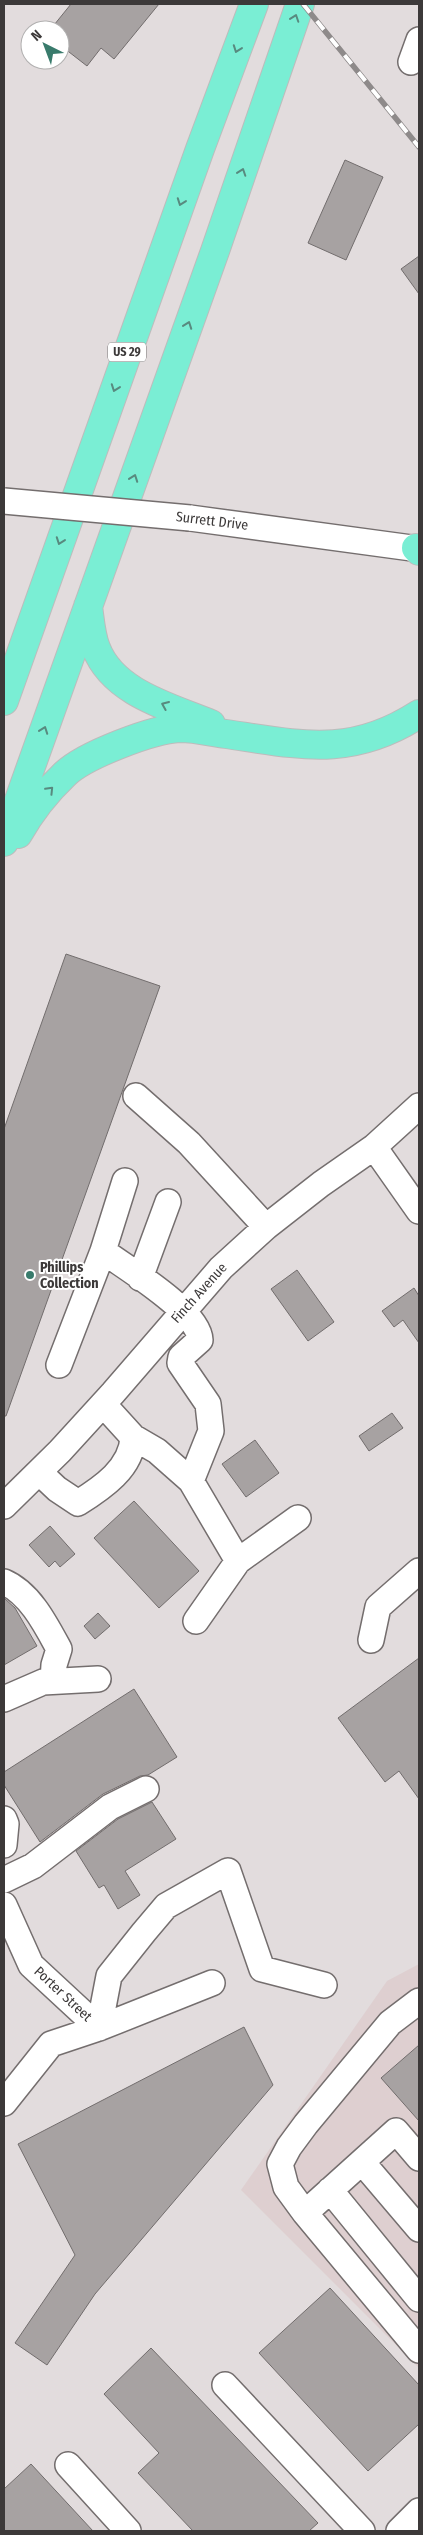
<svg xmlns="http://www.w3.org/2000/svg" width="423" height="2535" font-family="'Fira Sans Condensed',sans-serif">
<rect width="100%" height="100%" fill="#e2dcdd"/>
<!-- built -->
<path fill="#decfd0" d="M419,1964V2368L241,2190L387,1981Z"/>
<!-- building -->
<path fill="#a7a2a2" stroke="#726d6d" d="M71,4H159L114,59L101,48L87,66L60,45V30H50Z
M345,160L383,177L346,260L308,243Z
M419,256V294L401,269Z
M66,954L160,986L6,1416H4V1129Z
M297,1270L334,1322L308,1341L271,1289Z
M414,1288L419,1296V1343L403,1320L394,1327L382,1311Z
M392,1413L403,1428L369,1451L359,1436Z
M255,1440L279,1473L246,1497L222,1464Z
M134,1501L199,1571L159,1608L94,1538Z
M50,1526L75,1554L60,1567L55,1561L49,1567L29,1545Z
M4,1598L15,1608L37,1646L4,1665Z
M98,1613L110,1626L95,1639L84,1626Z
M419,1658V1799L399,1771L385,1782L338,1718Z
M134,1689L177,1757L148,1775L140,1776L103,1794L40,1842L4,1785V1772Z
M152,1802L176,1839L125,1871L140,1895L118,1909L104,1885L99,1888L76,1851L118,1819Z
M244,2027L273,2085L95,2294L47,2365L15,2343L75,2255L18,2144Z
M419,2045V2121L381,2078Z
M330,2288L419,2385V2424L368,2471L259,2353Z
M151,2348L318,2523L309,2531H193L138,2473L159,2453L104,2394Z
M31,2464L93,2531H4V2489Z"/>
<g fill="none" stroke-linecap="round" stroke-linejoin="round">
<defs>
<path id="minor" d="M411,62L419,40
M190,518L419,549
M136,1096L189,1143L266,1227
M374,1147L419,1211
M103,1251L125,1181
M140,1278L168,1202
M59,1365L103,1251C126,1268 199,1311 200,1340L181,1357L180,1363L208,1404L211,1431L191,1481
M133,1437L157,1451L191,1481L238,1561L298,1518
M39,1472L57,1489L78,1503C102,1488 132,1468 133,1437L103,1404
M4,1506L60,1451L113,1393L221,1268L266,1227L321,1184L374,1147L419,1106
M4,1582C30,1593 46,1625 59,1649L54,1665L53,1681
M196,1621L238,1561
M371,1640L378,1607L419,1571
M4,1699L43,1682L98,1679
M4,1819L6,1824L4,1845
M4,1880L33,1866L110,1807L146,1789
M4,1905L31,1965L99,2028
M419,2001L390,2023L306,2124L289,2147L280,2164L286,2187L305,2213L419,2350
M99,2028L109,1976L144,1932L166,1906L228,1871L262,1969L324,1985
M4,2103L51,2044L99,2028L212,1983
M362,2162L419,2229
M330,2190L419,2299
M305,2213L396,2131L419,2158
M225,2385L362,2531
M68,2465L128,2531
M399,2531L419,2511"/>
<path id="highway" d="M416,548L419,551
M88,606C90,620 91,636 96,648C113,693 170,707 211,724
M4,701L200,149L254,4
M18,834C31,811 46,792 65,774C85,755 153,729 180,728C195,728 211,732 226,734C301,745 351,758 419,714
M4,842L215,251L300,4"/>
</defs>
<!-- minor casing -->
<use href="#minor" stroke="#746e6e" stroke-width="28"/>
<!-- highway casing -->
<use href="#highway" stroke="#bdbcbc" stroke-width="30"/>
<!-- minor -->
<use href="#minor" stroke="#fff" stroke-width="25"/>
<!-- highway -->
<use href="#highway" stroke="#7aeed4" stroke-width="28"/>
<defs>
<path id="rail" d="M303,4L419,147"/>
</defs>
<!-- rail casing -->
<use href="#rail" stroke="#8e8a8a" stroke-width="5.5"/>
<!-- rail -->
<use href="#rail" stroke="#fff" stroke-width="4" stroke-dasharray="11" stroke-linecap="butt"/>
<defs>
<path id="minor-bridge" d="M4,501L190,518"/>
</defs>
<!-- minor-bridge casing -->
<use href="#minor-bridge" stroke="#746e6e" stroke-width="28" stroke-linecap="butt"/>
<!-- minor-bridge -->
<use href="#minor-bridge" stroke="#fff" stroke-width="25"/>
</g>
<!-- one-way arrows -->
<defs><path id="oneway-chevron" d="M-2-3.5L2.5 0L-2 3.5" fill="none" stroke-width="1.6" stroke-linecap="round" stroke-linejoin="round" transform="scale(1.25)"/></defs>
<g stroke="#588a7f">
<use href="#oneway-chevron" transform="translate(295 18) rotate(-71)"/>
<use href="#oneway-chevron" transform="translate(237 49) rotate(110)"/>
<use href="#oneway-chevron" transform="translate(242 172) rotate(-71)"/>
<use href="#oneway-chevron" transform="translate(181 202) rotate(110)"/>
<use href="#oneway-chevron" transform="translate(188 325) rotate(-70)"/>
<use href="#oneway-chevron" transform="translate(115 388) rotate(110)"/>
<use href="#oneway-chevron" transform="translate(134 478) rotate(-70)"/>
<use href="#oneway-chevron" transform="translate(60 541) rotate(110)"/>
<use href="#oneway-chevron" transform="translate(165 705) rotate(-157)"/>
<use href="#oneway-chevron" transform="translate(44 730) rotate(-70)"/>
<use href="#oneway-chevron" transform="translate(50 790) rotate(-46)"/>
</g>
<!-- markers -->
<circle fill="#397b6c" stroke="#fff" stroke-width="2" cx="30" cy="1275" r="5"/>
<g text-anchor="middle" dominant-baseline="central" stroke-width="4" stroke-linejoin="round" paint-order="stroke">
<!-- shield labels -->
<rect fill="#fff" stroke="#767474" stroke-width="1" x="108" y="342.5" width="38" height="19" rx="4"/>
<g font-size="12" font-weight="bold" fill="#3c3939">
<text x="127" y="352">US 29</text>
</g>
<!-- street labels -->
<g font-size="14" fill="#3c3939" stroke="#fff">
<text transform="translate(212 521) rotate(7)">Surrett Drive</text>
<text transform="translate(199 1293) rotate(-48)">Finch Avenue</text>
<text transform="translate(63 1994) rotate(43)">Porter Street</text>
</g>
<!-- poi labels -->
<g font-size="14" font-weight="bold" fill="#3c3939" stroke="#fff" text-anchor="start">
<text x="40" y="1267">Phillips<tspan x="40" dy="16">Collection</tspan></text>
</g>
</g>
<!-- border -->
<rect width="423" height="2535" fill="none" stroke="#3c3939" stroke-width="10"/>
<!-- north arrow -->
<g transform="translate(45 45) rotate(318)"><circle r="24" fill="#ffffff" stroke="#b1b0b0"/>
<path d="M0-4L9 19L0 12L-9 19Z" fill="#397b6c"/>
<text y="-8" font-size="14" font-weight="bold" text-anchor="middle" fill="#3c3939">N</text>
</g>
</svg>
